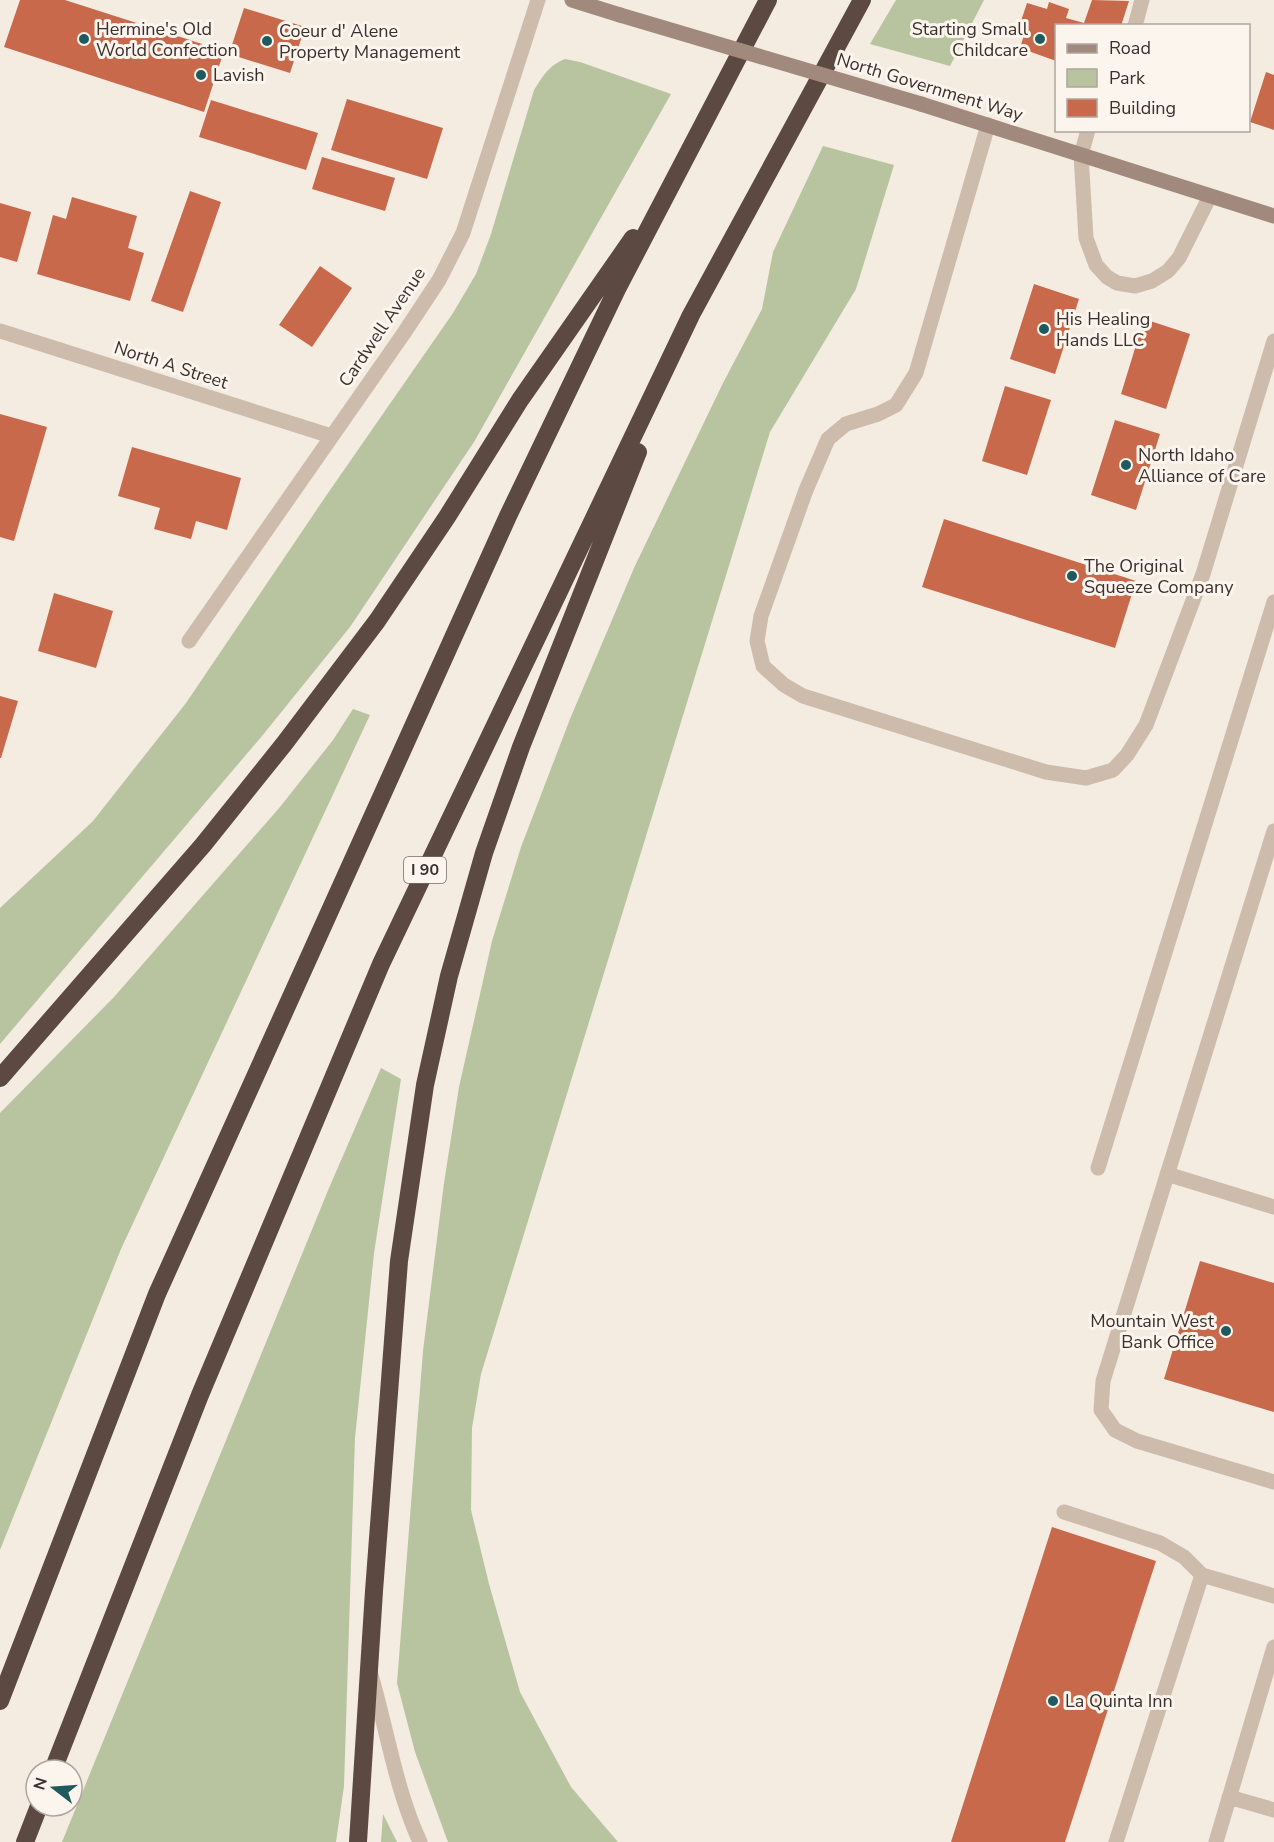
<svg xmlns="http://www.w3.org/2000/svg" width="1274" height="1842" font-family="'Nunito Sans',sans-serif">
<rect width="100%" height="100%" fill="#f4ebe1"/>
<!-- green -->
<path fill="#b8c4a0" d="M896,0H984L950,66L870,44Z
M565,59L580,62L671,94L474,442L350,627L262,736L0,1044V908L93,821L186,703L328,493L453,313L476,274L491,234L534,90C543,76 549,65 565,59Z
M823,146L894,165L856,289L770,432L481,1374L472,1428L471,1510L489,1584L520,1692L571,1787L618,1842H448L415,1752L397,1683L423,1351L444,1183L459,1087L492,941L521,847L570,719L634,568L723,383L762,309L773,252Z
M353,709L370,715L121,1249L0,1550V1113L114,997L280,807L333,740Z
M381,1068L401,1079L374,1253L355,1438L344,1786L336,1842H62L329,1188Z
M383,1814L397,1842H381Z"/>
<!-- building -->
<path fill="#c8694b" d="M20,0H65L224,51L204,112L4,47Z
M1092,0L1129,1L1121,26H1056V61L1020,48L1026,29L1019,27L1027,3L1047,9L1049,2L1069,9L1066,18L1084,23Z
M244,8L305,27L290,73L229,54Z
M1266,72L1274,75V130L1250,122Z
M347,99L443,128L427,179L331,150Z
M211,100L318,133L306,170L199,137Z
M322,157L395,178L385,211L312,189Z
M190,191L221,202L183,312L151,301Z
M72,197L137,216L128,248L144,253L130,301L37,274L53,215L66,219Z
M0,203L31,212L17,262L0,257Z
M320,266L352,288L312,347L279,325Z
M1034,284L1079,299L1055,374L1010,359Z
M1144,319L1190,334L1166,409L1121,394Z
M1005,386L1051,400L1027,475L982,461Z
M0,414L47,427L14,541L0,537Z
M1115,420L1160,434L1136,510L1091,495Z
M132,447L241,478L227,530L196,521L191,539L154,529L160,508L118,496Z
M944,519L1136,581L1115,648L922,587Z
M54,593L113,611L96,668L38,651Z
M0,696L18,701L1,758H0Z
M1200,1261L1274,1283V1412L1164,1379Z
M1052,1527L1156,1561L1065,1842H951Z"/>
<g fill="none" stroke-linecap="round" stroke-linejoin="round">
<!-- service -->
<path stroke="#cdbbac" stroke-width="15" d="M1135,26L1142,0
M988,125L916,373L896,405L878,414L846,424L828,439L806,490L761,616L757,641L763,666L784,685L803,696L1046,772L1086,778L1113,770L1127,755L1146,725L1203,574L1274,341
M1088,130L1081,155L1086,238L1096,265L1107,277L1117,283L1135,286L1152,281L1168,271L1179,258L1210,196
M1274,831L1103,1381L1101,1410L1115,1430L1137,1441L1274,1482
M1098,1168L1274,602
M1167,1174L1274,1207
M1064,1512L1160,1543L1184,1557L1202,1575
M371,1675C387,1730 396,1790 420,1842
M1229,1797L1274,1810
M1116,1842L1202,1575L1274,1596
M1216,1842L1274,1647"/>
<!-- minor -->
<path stroke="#cdbbac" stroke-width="15" d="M0,331L331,436
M189,641L404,333L439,280L463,233L538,0"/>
<!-- secondary -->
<path stroke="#a18a7d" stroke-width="15" d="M572,0L620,15
M921,104L1274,216"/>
<!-- motorway -->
<path stroke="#5c4a42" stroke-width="18" d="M0,1078L203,845L284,744L377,621L447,517L520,400L633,238
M0,1701L157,1294L508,516L617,289L768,0
M53,1770L200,1395L381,964L691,315L862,0
M25,1842L39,1806
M358,1842L374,1591L399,1261L425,1085L449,976L484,853L521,747L638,452"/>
<!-- secondary-bridge -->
<path stroke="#a18a7d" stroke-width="15" d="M620,15L921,104"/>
</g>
<!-- markers -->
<g fill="#1f5a5e" stroke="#fbf5ee" stroke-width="2">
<circle cx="84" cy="39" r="6"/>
<circle cx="1040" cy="39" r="6"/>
<circle cx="267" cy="41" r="6"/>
<circle cx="201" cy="75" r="6"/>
<circle cx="1044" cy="329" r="6"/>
<circle cx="1126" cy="465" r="6"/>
<circle cx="1072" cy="576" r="6"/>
<circle cx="1226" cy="1331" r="6"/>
<circle cx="1053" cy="1701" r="6"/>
</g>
<g text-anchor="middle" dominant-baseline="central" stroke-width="6" stroke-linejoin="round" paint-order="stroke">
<!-- shield labels -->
<rect fill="#fbf5ee" stroke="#756b66" stroke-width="1.5" x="404" y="857" width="42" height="26" rx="4.5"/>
<g font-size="16" font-weight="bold" fill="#3b302b">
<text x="425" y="870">I 90</text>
</g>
<!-- poi labels -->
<g font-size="18" fill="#3b302b" stroke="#fbf5ee" text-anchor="start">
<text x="96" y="29">Hermine's Old<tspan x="96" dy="21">World Confection</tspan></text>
<text x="1028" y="29" text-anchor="end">Starting Small<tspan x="1028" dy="21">Childcare</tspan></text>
<text x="279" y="31">Coeur d' Alene<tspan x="279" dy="21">Property Management</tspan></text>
<text x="213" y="75">Lavish</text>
<text x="1056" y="319">His Healing<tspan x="1056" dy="21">Hands LLC</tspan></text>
<text x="1138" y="455">North Idaho<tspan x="1138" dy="21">Alliance of Care</tspan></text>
<text x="1084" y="566">The Original<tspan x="1084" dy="21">Squeeze Company</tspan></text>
<text x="1214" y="1321" text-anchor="end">Mountain West<tspan x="1214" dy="21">Bank Office</tspan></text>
<text x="1065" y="1701">La Quinta Inn</text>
</g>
<!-- street labels -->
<g font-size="18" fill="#3b302b" stroke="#fbf5ee">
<text transform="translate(930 87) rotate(17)">North Government Way</text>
<text transform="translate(382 327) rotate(-56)">Cardwell Avenue</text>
<text transform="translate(171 365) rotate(18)">North A Street</text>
</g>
</g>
<!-- legend -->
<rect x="1055" y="24" width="195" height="108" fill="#fbf5ee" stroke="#aea6a0" stroke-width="1.5"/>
<rect x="1067" y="44" width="30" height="9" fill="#a18a7d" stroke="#aea6a0" stroke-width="1.5"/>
<text x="1109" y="54" font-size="18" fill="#3b302b">Road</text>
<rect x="1067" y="69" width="30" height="18" fill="#b8c4a0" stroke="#aea6a0" stroke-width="1.5"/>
<text x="1109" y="84" font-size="18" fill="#3b302b">Park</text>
<rect x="1067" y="99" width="30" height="18" fill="#c8694b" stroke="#aea6a0" stroke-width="1.5"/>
<text x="1109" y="114" font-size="18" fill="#3b302b">Building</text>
<!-- north arrow -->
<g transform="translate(54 1788) rotate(287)"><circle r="28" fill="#fbf5ee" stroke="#aea6a0" stroke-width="1.5"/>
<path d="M0-4.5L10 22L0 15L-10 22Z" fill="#1f5a5e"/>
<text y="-9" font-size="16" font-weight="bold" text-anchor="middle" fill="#3b302b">N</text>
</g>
</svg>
